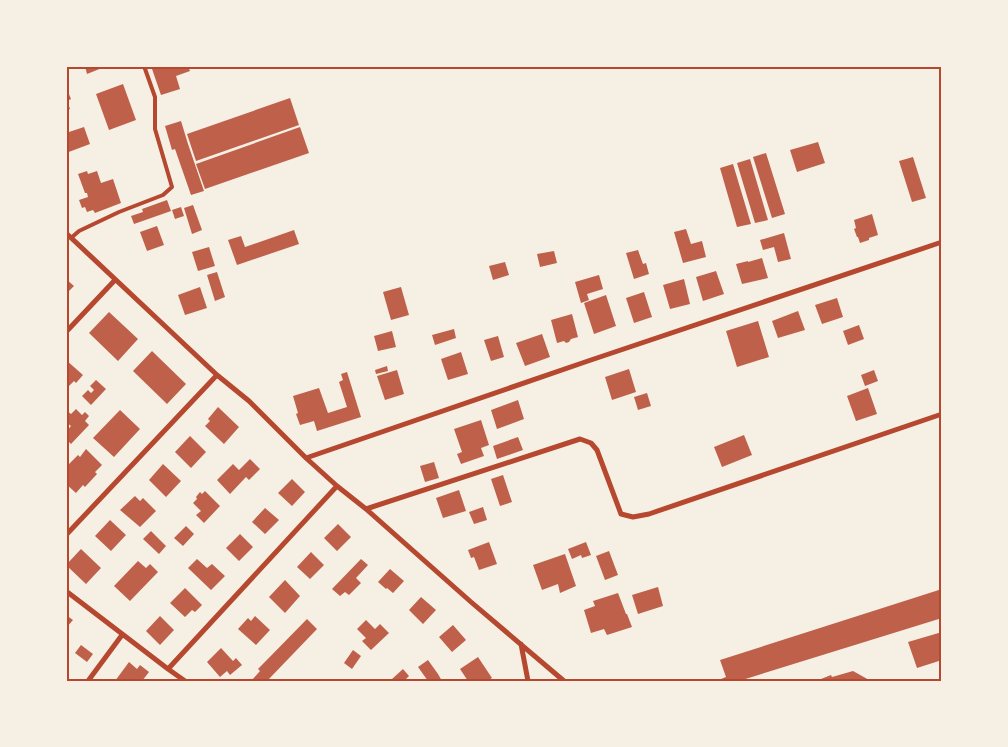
<svg xmlns="http://www.w3.org/2000/svg" width="1008" height="747" font-family="'Golos Text',sans-serif">
<rect width="100%" height="100%" fill="#f6efe4"/>
<!-- building -->
<path fill="#bf614a" d="M85,66H107L87,74Z
M151,66H188L190,71L176,76L180,89L161,95Z
M123,84L136,120L109,130L96,94Z
M66,87L71,99L67,101L70,109L66,111Z
M290,98L299,125L196,161L187,134Z
M181,121L188,144L204,191L191,195L175,149L172,150L165,126Z
M84,127L90,144L66,153V133Z
M300,127L309,153L205,189L196,164Z
M818,142L825,163L797,172L790,150Z
M766,153L785,214L772,218L753,157Z
M913,157L926,198L912,202L899,161Z
M750,159L768,220L755,223L737,163Z
M733,164L751,224L737,227L720,168Z
M87,171L88,174L97,171L101,183L113,179L121,203L95,213L93,210L87,212L85,207L82,208L79,200L88,197L87,193H85L78,174Z
M167,200L171,211L134,224L131,216L143,212L142,209Z
M193,205L202,230L192,234L184,208Z
M181,207L184,216L175,219L172,210Z
M872,214L878,235L869,238V240L860,243L858,237H857L854,229L856,228L854,220Z
M157,226L164,245L147,251L140,232Z
M686,229L691,244L702,241L706,257L683,263L674,232Z
M294,230L299,244L237,265L228,240L241,236L245,247Z
M784,233L791,259L778,262L774,247L763,250L760,240Z
M209,247L215,266L198,271L192,252Z
M638,250L643,264L646,263L649,274L634,279L626,253Z
M554,251L557,263L540,267L537,254Z
M762,258L768,278L742,284L736,264L748,261V262Z
M505,262L509,275L493,280L489,266Z
M716,271L724,294L703,301L696,277Z
M217,272L225,297L215,301L207,275Z
M599,275L603,289L587,294L589,300L581,303L575,282Z
M66,279L74,286L66,294Z
M684,279L690,304L670,309L663,285Z
M200,287L207,308L185,315L178,295Z
M401,287L409,315L391,320L383,292Z
M644,292L652,317L634,323L626,298Z
M606,295L616,326L594,334L584,303Z
M837,298L843,317L822,324L815,305Z
M798,311L805,330L778,338L772,321Z
M109,312L138,339L118,361L89,333Z
M572,314L578,337L571,339L569,342L566,343L564,341L557,343L551,320Z
M758,321L769,357L737,367L726,331Z
M859,325L864,339L848,345L843,331Z
M454,329L456,338L435,345L432,335Z
M392,331L396,347L378,351L374,336Z
M542,334L550,357L525,366L516,343Z
M498,336L504,357L491,361L484,340Z
M152,351L186,384L167,404L133,371Z
M461,352L468,374L448,380L441,359Z
M66,360L83,375L76,383L74,381L66,389Z
M387,366L388,371L376,374L375,370Z
M629,369L636,392L612,400L605,377Z
M397,370L404,394L385,400L377,376Z
M874,370L878,381L865,386L861,375Z
M347,372L361,417L317,431L314,421L300,425L296,414L298,413L293,396L319,388L328,413L347,407L339,382L343,380L341,374Z
M96,380L106,389L91,405L82,396L88,390L91,393L94,390L90,386Z
M868,388L877,414L856,421L847,396Z
M647,393L651,406L638,410L634,397Z
M518,400L524,419L497,429L491,410Z
M218,407L239,427L224,444L205,426L210,421L208,419Z
M76,409L82,415L85,412L89,416L85,421L89,425L71,444L66,439V432L71,426L66,422V412L67,411L71,414Z
M120,410L140,429L114,457L93,438Z
M481,420L489,445L481,448L484,456L461,464L457,454L462,452L454,429Z
M744,435L752,455L722,467L714,447Z
M190,436L206,452L191,468L175,452Z
M518,437L523,450L497,459L493,446Z
M86,449L102,465L95,472L97,474L85,487L83,485L76,493L66,484V467L78,455L80,457Z
M250,459L260,469L249,480L246,477L230,494L217,480L233,464L239,470Z
M434,462L439,478L425,482L420,466Z
M163,464L181,481L166,497L149,480Z
M503,475L512,502L500,506L491,479Z
M292,479L305,492L292,506L278,493Z
M459,490L466,511L443,518L436,498Z
M205,491L220,506L204,523L196,515L201,511L193,503L197,499L196,497L200,492L202,494Z
M135,496L140,501L143,498L156,511L140,527L120,510Z
M483,507L487,520L474,524L469,512Z
M265,508L279,520L265,534L252,522Z
M110,520L126,535L111,551L95,536Z
M338,524L351,537L337,551L324,538Z
M186,526L194,534L183,546L174,538Z
M151,531L166,546L159,554L143,539Z
M240,534L253,547L239,561L226,548Z
M489,542L497,564L479,570L474,557L471,558L468,550Z
M586,542L591,555L582,558L581,555L572,559L568,549Z
M81,549L101,568L86,584L66,565Z
M609,551L618,575L605,580L596,556Z
M311,552L324,565L310,579L297,567Z
M565,554L576,586L560,593L558,584L542,590L533,565Z
M197,559L207,568L212,564L225,576L211,590L188,568Z
M361,559L368,565L356,578L361,583L349,595L345,592L340,596L332,589Z
M138,561L146,568L150,564L158,572L130,601L114,586Z
M390,569L404,581L393,593L387,588L386,589L378,582Z
M285,580L300,596L285,613L269,597Z
M658,587L663,606L638,614L632,595Z
M185,588L202,605L195,612L192,610L185,617L170,603Z
M942,589V618L739,681H716L726,677L720,660Z
M618,593L626,614H627L632,627L607,635L604,629L591,633L584,610L595,606L593,601Z
M421,597L436,610L423,624L409,610Z
M66,615L73,620L66,628Z
M160,616L174,630L160,645L146,631Z
M255,616L270,630L256,645L238,629L248,618L251,621Z
M307,619L317,629L267,681H251L260,671L258,669Z
M366,620L375,629L380,624L389,633L371,650L362,641L366,638L357,629Z
M453,625L466,640L452,652L439,637Z
M942,632V660L917,668L908,642Z
M81,645L93,654L87,662L75,653Z
M221,648L233,661L236,658L242,665L230,675L227,671L220,677L207,662Z
M353,650L361,656L352,669L344,663Z
M478,657L492,678L487,681H468L460,669Z
M428,660L438,674L442,681H428L418,667Z
M129,662L137,669L140,665L149,672L142,681H115Z
M403,669L409,676L404,681H394L392,679Z
M853,671L871,681H816L831,675L832,677Z"/>
<g fill="none" stroke-linecap="round" stroke-linejoin="round">
<!-- service -->
<path stroke="#b5482f" stroke-width="4" d="M71,238L79,231L119,212L163,195L172,187L155,129V97L144,66"/>
<!-- minor -->
<path stroke="#b5482f" stroke-width="5" d="M66,233L217,375L249,401L306,458L337,486L366,509L471,602L564,681
M66,332L115,280
M306,458L588,361L942,242
M366,509L580,439L591,443L597,450L621,514L633,517L649,514L942,414
M66,535L217,375
M66,591L168,669L185,681
M521,644L528,681
M168,669L337,486
M88,681L122,635"/>
</g>
<!-- border -->
<rect width="1008" height="747" fill="none" stroke="#f6efe4" stroke-width="135"/>
<rect x="68" y="68" width="872" height="612" fill="none" stroke="#b5482f" stroke-width="2"/>
</svg>
